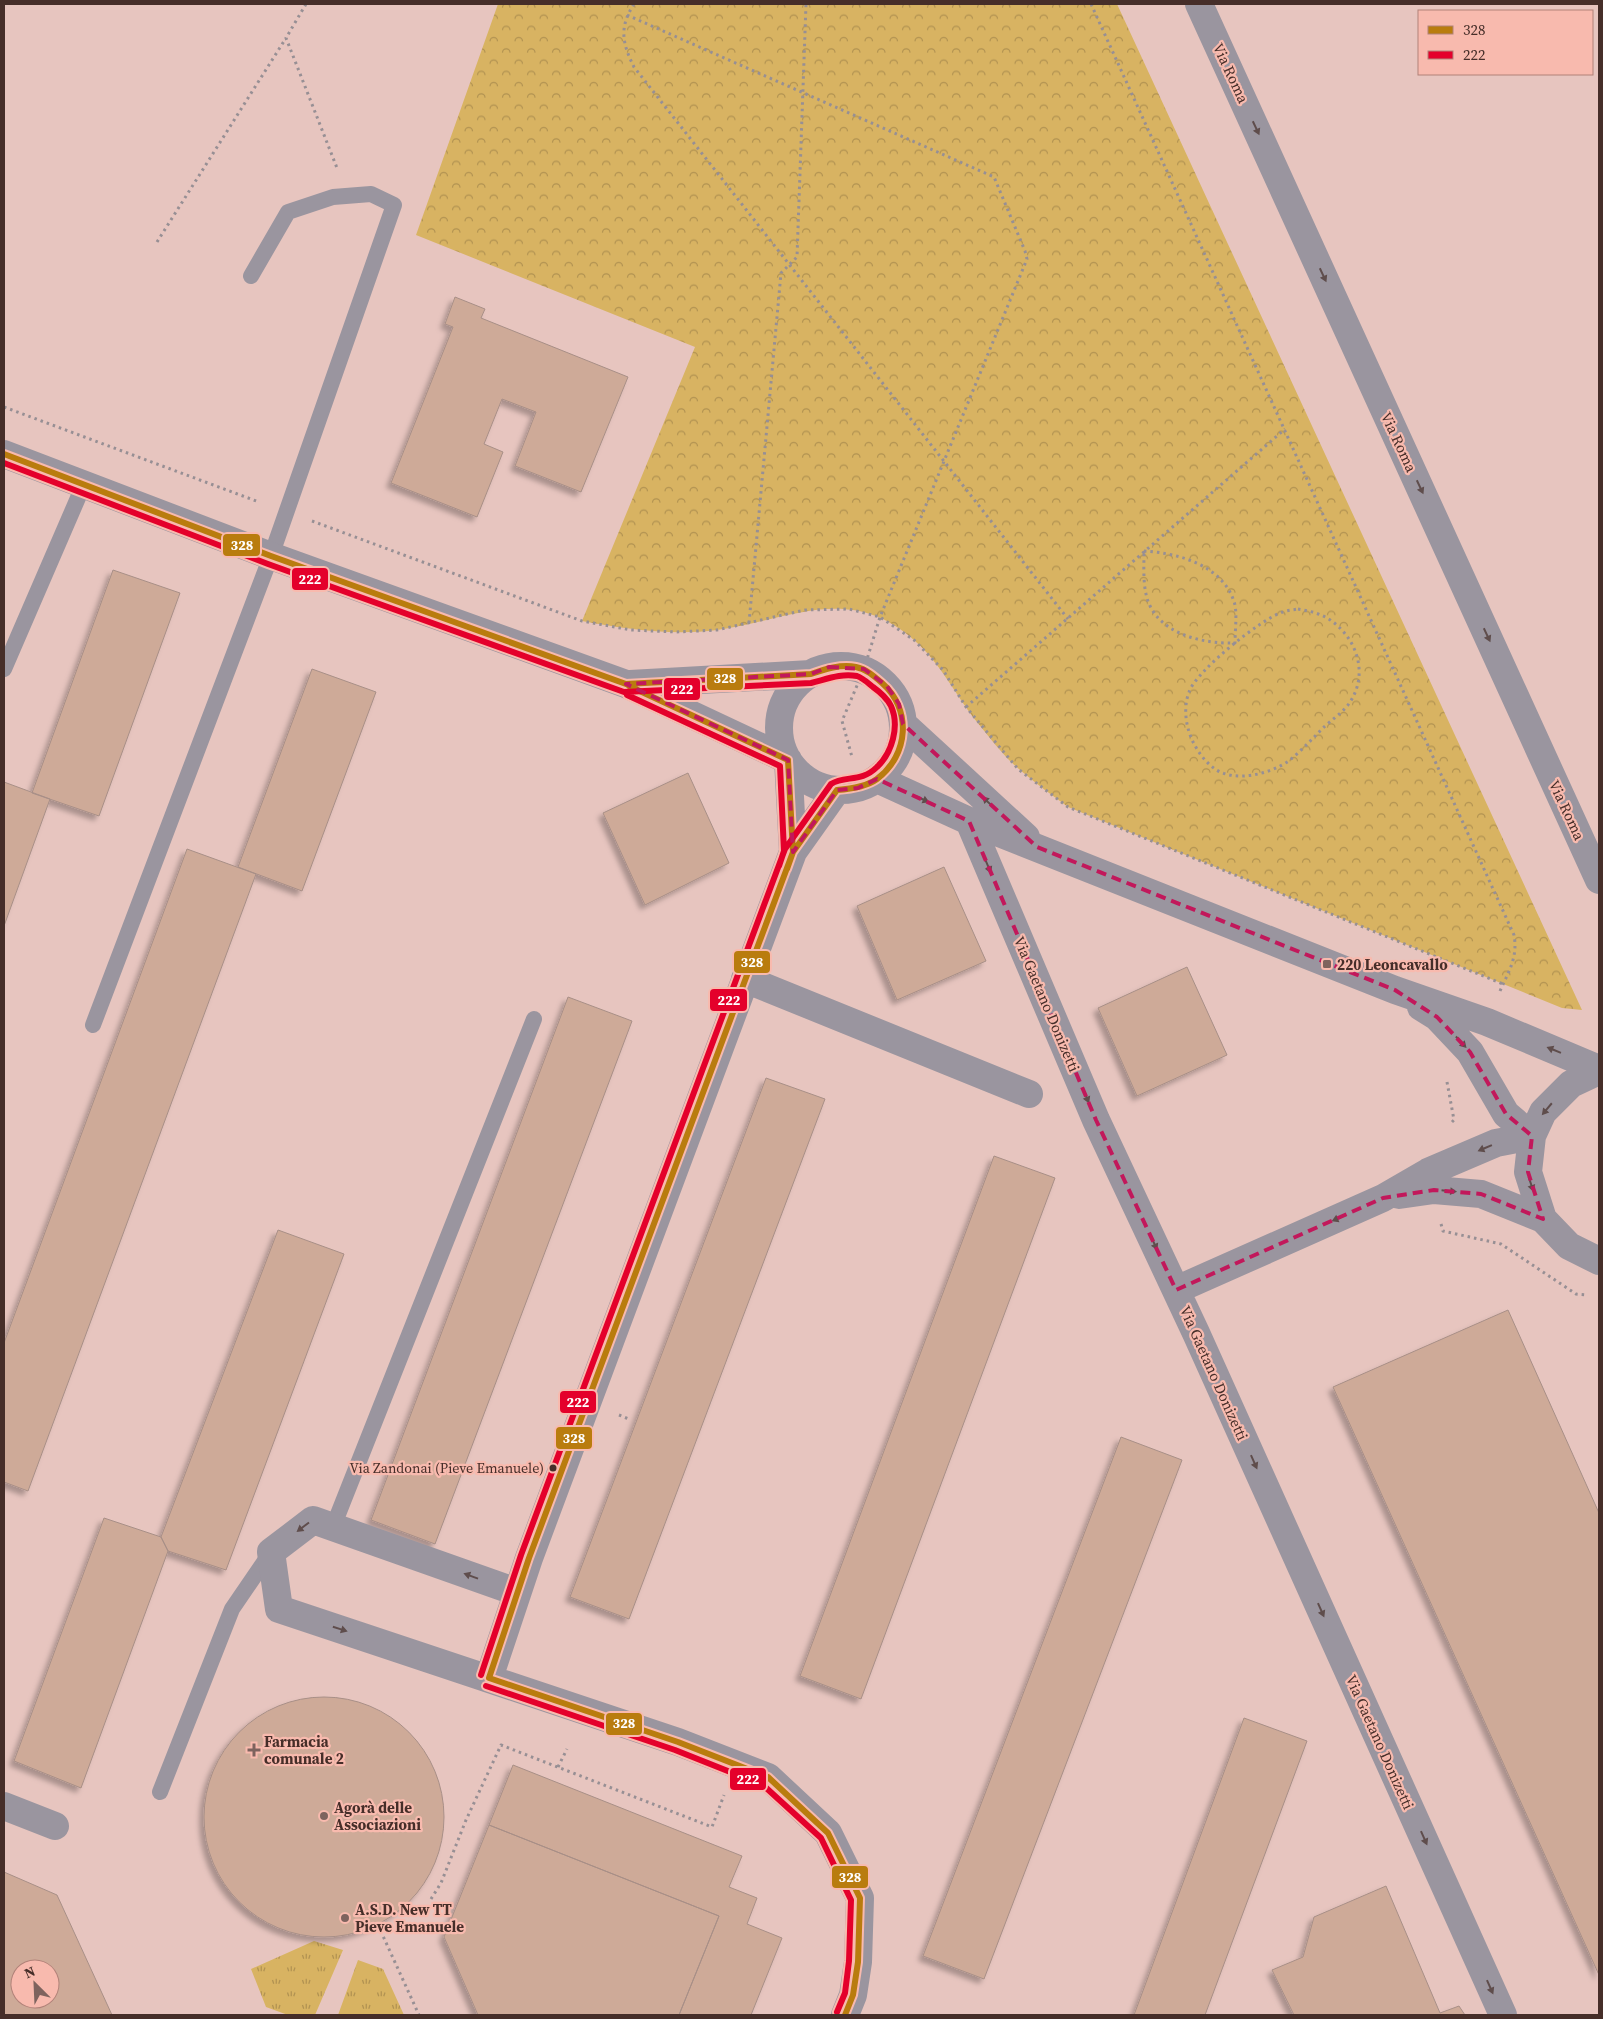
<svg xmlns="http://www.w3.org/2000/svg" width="1603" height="2019" font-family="'Source Serif 4',serif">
<defs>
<pattern id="grass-tufts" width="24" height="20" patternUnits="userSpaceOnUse" patternTransform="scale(1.25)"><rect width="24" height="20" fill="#d8b362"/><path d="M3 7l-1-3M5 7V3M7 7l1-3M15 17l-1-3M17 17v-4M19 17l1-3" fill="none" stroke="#b19251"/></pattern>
<pattern id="park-crowns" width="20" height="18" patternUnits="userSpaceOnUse" patternTransform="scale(1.25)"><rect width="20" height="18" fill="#d8b362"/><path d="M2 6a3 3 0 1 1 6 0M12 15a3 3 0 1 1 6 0" fill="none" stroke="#b19251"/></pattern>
<filter id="shadow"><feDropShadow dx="-4.5" dy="4.5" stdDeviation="2.5" flood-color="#0004"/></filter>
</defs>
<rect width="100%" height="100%" fill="#e7c5bf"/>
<!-- grass -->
<path fill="url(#grass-tufts)" d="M314,1941L343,1950L315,2015H288L266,2007L251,1969Z
M358,1960L383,1969L404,2015H338Z"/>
<!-- park -->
<path fill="url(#park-crowns)" d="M498,4H1117L1582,1010L1562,1008L1068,807C1052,795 1035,783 1020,770C1004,757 990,738 977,722C955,695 942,665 915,641C850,582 790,620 717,630C672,636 626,629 582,621L695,347L416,235Z"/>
<!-- building -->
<path fill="#ceaa98" stroke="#a88f87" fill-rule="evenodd" filter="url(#shadow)" d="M455,297L485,309L481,318L628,377L581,492L515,466L536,412L502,399L484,444L503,452L477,517L391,483L453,327L445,324Z
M113,570L180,593L99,816L32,793Z
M312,669L376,692L302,891L238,867Z
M688,773L729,863L645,905L603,813Z
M4,782L50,799L4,926Z
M187,849L256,874L28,1491L4,1482V1343Z
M944,867L986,961L897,1000L857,906Z
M1187,967L1227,1055L1137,1096L1098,1008Z
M568,997L632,1021L435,1544L371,1520Z
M766,1078L825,1099L629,1619L570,1597Z
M994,1156L1055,1178L861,1699L800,1676Z
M278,1230L344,1254L226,1570L168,1551L161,1537Z
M1508,1310L1599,1513V1975L1333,1387Z
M1121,1437L1182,1460L984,1979L923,1956Z
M104,1518L161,1537L168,1551L81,1788L14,1761Z
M204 1817a120 120 0 1 1 240 0a120 120 0 1 1-240 0Z
M1244,1718L1307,1741L1205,2015H1134Z
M513,1765L742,1856L729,1887L757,1898L747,1924L782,1938L751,2015H679L719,1916L489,1825Z
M489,1825L719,1916L679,2015H478L444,1937Z
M4,1872L57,1895L112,2015H4ZM20,1969H50V1999H20Z
M1386,1886L1440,2013L1459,2006L1465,2015H1294L1272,1970L1303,1957L1314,1917Z"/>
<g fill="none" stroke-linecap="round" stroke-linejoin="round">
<!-- path -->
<path stroke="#978f94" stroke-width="3" stroke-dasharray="2.5 4" stroke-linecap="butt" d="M306,4L286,38L337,168
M634,4C619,27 622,43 634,67L1068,619
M1091,4L1514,935C1518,957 1509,971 1500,991
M627,15L994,177L1025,251L1027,259L880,617L864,669L842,721L852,757
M157,242L286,38
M4,407L259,502
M312,521L582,621L631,630L676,632L717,630L805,610L849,609L880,617L914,640L943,670L966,707L1018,769L1068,807L1503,984
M1144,551C1179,553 1225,566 1235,605C1237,617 1235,631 1235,643C1201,644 1154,633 1146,594C1143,581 1144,565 1144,551Z
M1298,609C1310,611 1323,614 1333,622C1358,641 1368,675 1350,702C1344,712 1331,720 1323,728C1312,739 1302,750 1290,760C1271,774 1235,783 1215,769C1193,753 1179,719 1189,692C1196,671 1262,618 1283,612C1288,610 1293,610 1298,609Z
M749,623L781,273L797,257L806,4
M966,707L1285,429
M1447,1082L1454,1120L1451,1123
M1441,1224L1443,1231L1501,1244L1576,1294L1588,1295
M619,1415L631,1420
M558,1767L567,1749
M431,1899L441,1883L466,1820L501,1745L712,1827L724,1795
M378,1925L419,2015"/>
<!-- lane -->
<path stroke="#9a959f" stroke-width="16" d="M4,669L84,484
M93,1025L271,556L394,205L371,194L333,197L288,212L251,276
M333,1527L534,1019
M160,1792L232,1609L271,1552"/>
<!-- street -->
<path stroke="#9a959f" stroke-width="28" d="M1199,4L1599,880
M4,454L271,556L626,684L788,760
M779 728a62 62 0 1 1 124 0a62 62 0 1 1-124 0Z
M630,684L811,674
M903,724L1026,837
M788,760L793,852
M877,779L969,821L1395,990L1487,1022L1599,1069
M969,821L1096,1120L1196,1333L1503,2015
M745,979L1029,1094
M1421,1007L1437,1017L1470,1052L1506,1114L1532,1136
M1599,1071L1571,1084L1543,1112L1532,1136L1528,1172L1543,1219L1569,1246L1599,1261
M1399,1195L1434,1190L1481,1194L1543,1219
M1176,1290L1383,1198L1428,1172L1496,1143L1532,1136
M517,1592L313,1520L271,1552L279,1609L678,1742L768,1777L828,1833L860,1898L858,1962L853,1995L845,2015
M489,1678L529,1558L793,852L837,790
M4,1806L55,1826"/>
<defs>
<path id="bus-1" d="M4,454L271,556L626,684L811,674C825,669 841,664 856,667C866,669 874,676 882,683C912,709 909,755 877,779C866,787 851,789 837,790L793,852L529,1558L489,1678
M629,686L788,760
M787,869L793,852L788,760
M489,1678L678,1742L768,1777L828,1833L860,1898L858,1962L853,1995L845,2015"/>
<path id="bus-2" d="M4,463L268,564L624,692L811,683C827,679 841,673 857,676C863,678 868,683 873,687C880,692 887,698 891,706C900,726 892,753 877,767C861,783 845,775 831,784L785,849L521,1555L481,1675
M627,695L780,766L784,851L779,866
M486,1686L675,1750L763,1785L821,1838L851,1900L849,1961L845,1993L837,2012"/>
</defs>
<!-- bus-1 casing -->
<use href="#bus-1" stroke="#f8baae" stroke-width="10"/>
<!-- bus-2 casing -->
<use href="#bus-2" stroke="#f8baae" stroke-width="10"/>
<!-- bus-1 -->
<use href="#bus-1" stroke="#b97c0e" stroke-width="6"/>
<!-- bus-2 -->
<use href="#bus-2" stroke="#e4002b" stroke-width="6"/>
</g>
<!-- one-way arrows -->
<defs><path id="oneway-solid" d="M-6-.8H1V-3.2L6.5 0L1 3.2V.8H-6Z" transform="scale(1.25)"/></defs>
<g fill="#5f4d4c">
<use href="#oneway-solid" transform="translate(1256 128) rotate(65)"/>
<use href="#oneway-solid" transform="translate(1323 275) rotate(65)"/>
<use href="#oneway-solid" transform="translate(1420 487) rotate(65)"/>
<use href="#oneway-solid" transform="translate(1487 635) rotate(65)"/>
<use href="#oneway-solid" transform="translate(922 799) rotate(24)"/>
<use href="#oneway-solid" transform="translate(988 802) rotate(-137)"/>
<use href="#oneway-solid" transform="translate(988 866) rotate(67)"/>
<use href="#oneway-solid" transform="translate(1461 1042) rotate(47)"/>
<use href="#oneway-solid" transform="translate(1554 1050) rotate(-158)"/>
<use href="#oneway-solid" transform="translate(1086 1096) rotate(67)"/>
<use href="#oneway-solid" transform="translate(1547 1109) rotate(130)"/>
<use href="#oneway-solid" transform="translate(1485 1148) rotate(157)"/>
<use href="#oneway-solid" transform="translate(1531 1184) rotate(72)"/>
<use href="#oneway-solid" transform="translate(1449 1191) rotate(6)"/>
<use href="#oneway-solid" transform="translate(1339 1218) rotate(156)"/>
<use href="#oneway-solid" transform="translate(1154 1243) rotate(65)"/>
<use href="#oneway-solid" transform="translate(1254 1462) rotate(66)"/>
<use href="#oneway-solid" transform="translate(303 1527) rotate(143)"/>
<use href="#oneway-solid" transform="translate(471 1576) rotate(-160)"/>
<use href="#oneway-solid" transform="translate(1321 1610) rotate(66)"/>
<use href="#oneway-solid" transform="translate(340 1629) rotate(18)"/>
<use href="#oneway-solid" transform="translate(1424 1838) rotate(66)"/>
<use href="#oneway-solid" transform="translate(1490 1987) rotate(66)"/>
</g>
<!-- marked area -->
<path fill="none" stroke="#c2185b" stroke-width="4" stroke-dasharray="10 6" stroke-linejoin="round" d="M829,667L864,669L887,686L899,704L903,724L1037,847L1395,990L1437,1017L1470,1052L1506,1114L1532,1136L1528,1172L1543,1219L1481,1194L1434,1190L1383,1198L1176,1290L1096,1120L969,821L877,779L858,788L837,790L793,852L788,760L626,684L811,674Z"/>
<!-- markers -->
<g fill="#7e635e" stroke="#f8baae" stroke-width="2">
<rect x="1322" y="959" width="10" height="10" rx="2.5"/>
<path d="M251.5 1742.5h5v5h5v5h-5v5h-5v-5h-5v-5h5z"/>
<circle cx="324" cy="1816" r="5"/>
<circle cx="345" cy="1918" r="5"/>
</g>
<circle fill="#462e29" stroke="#f8baae" stroke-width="2" cx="553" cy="1468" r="4.5"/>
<g text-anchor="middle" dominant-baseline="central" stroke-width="4.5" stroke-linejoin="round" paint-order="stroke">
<!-- bus labels -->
<g font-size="14" fill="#462e29" stroke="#f8baae" text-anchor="end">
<text x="544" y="1468">Via Zandonai (Pieve Emanuele)</text>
</g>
<!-- street labels -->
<g font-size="15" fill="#462e29" stroke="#f8baae">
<text transform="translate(1231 73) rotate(65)">Via Roma</text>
<text transform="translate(1399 442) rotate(65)">Via Roma</text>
<text transform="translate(1567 810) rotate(65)">Via Roma</text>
<text transform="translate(1047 1004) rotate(67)">Via Gaetano Donizetti</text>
<text transform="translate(1214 1373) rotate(66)">Via Gaetano Donizetti</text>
<text transform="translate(1380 1742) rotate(66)">Via Gaetano Donizetti</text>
</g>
<!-- poi labels -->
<g font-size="15" font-weight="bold" fill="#462e29" stroke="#f8baae" text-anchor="start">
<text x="1337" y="964">220 Leoncavallo</text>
<text x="264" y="1741">Farmacia<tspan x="264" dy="17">comunale 2</tspan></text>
<text x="334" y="1807">Agorà delle<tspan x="334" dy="17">Associazioni</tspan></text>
<text x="355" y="1909">A.S.D. New TT<tspan x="355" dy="17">Pieve Emanuele</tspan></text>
</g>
</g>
<g stroke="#f8baae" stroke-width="2">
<rect x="222" y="533" width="39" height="24" rx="5" fill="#b97c0e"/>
<rect x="291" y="567" width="38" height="24" rx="5" fill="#e4002b"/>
<rect x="706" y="667" width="38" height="24" rx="5" fill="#b97c0e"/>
<rect x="663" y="677" width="38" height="24" rx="5" fill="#e4002b"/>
<rect x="733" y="950" width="38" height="24" rx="5" fill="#b97c0e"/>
<rect x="709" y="988" width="39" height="24" rx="5" fill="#e4002b"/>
<rect x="559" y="1390" width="38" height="24" rx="5" fill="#e4002b"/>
<rect x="555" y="1426" width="38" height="24" rx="5" fill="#b97c0e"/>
<rect x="605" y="1712" width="38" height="24" rx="5" fill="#b97c0e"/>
<rect x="729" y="1767" width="38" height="24" rx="5" fill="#e4002b"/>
<rect x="831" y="1865" width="38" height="24" rx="5" fill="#b97c0e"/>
</g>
<g font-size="14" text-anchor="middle" font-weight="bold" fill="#fff">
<text x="242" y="550">328</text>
<text x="310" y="584">222</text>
<text x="725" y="683">328</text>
<text x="682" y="694">222</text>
<text x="752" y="967">328</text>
<text x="729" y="1005">222</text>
<text x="578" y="1407">222</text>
<text x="574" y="1443">328</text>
<text x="624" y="1728">328</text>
<text x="748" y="1784">222</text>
<text x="850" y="1882">328</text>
</g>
<!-- border -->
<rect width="1603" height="2019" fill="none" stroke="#462e29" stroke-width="10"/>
<!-- legend -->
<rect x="1418" y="10" width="175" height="65" fill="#f8baae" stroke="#b18279"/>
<rect x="1428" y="26" width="25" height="8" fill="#b97c0e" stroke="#b18279"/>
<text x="1463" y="35" font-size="15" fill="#462e29">328</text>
<rect x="1428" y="51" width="25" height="8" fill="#e4002b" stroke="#b18279"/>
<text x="1463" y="60" font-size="15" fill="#462e29">222</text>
<!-- north arrow -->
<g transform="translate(35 1984) rotate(336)"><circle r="24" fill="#f8baae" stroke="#b18279"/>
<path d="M0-4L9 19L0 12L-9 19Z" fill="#7e635e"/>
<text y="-8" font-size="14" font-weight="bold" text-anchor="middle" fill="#462e29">N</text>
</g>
</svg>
